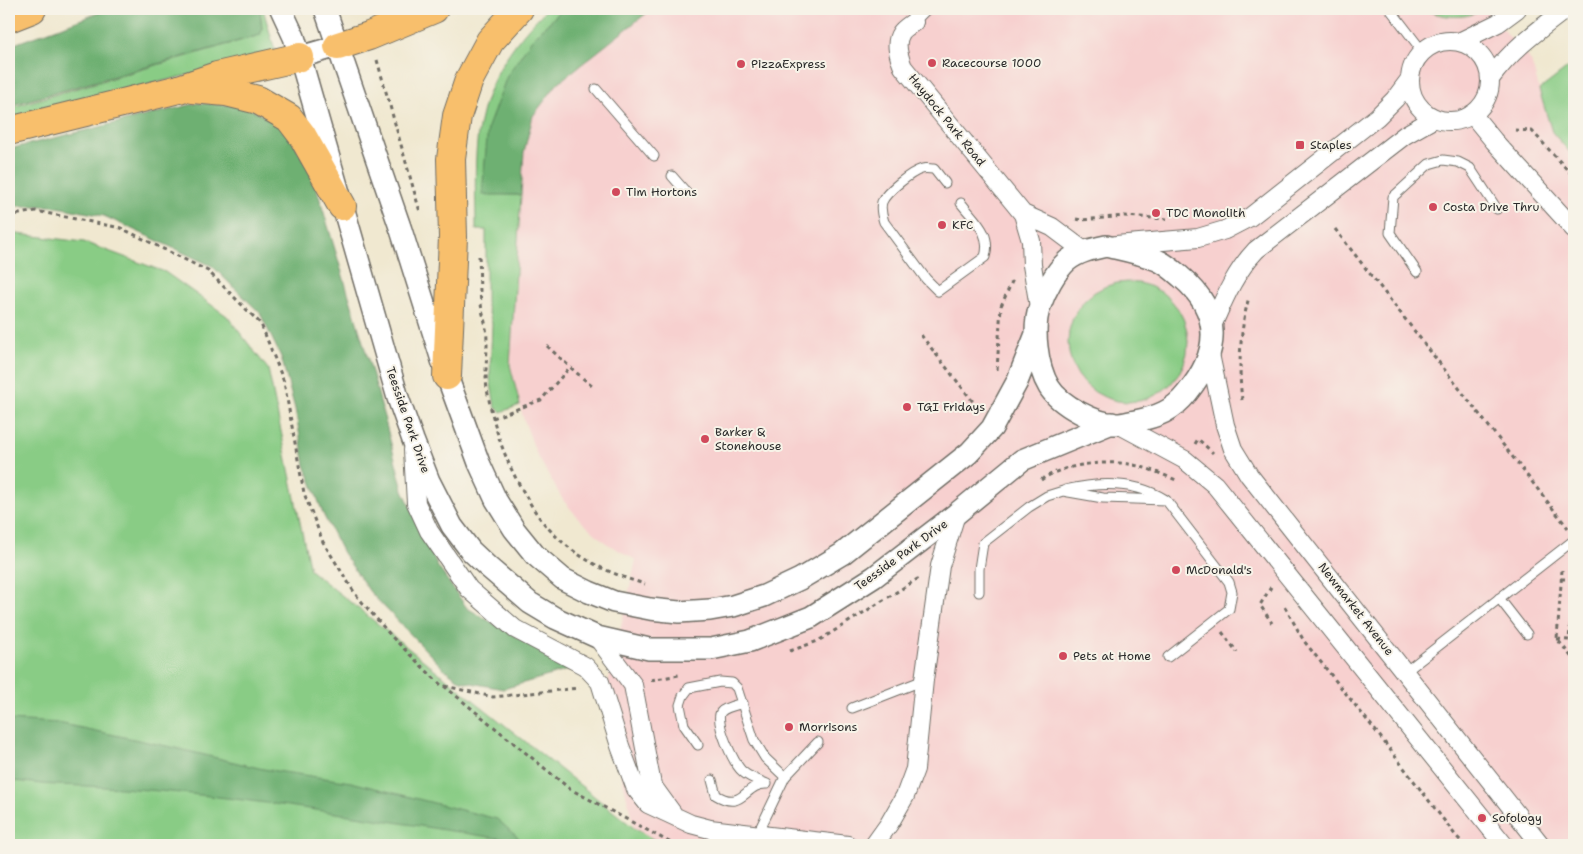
<svg xmlns="http://www.w3.org/2000/svg" width="1583" height="854" font-family="'Shantell Sans',sans-serif">
<rect width="100%" height="100%" fill="#f7f3e8"/>
<filter id="ink" filterUnits="userSpaceOnUse"><feTurbulence type="fractalNoise" baseFrequency=".02" numOctaves="2"/><feDisplacementMap in="SourceGraphic" scale="10" xChannelSelector="R" yChannelSelector="G"/><feConvolveMatrix kernelMatrix="1 2 1 2 8 2 1 2 1" color-interpolation-filters="sRGB"/></filter>
<filter id="wash" filterUnits="userSpaceOnUse"><feTurbulence type="fractalNoise" baseFrequency=".0096" numOctaves="4" result="noise"/><feDisplacementMap in="SourceGraphic" scale="20" xChannelSelector="R" yChannelSelector="G"/><feGaussianBlur stdDeviation="1.12" result="paint"/><feColorMatrix in="noise" values="0 0 0 0 0 0 0 0 0 0 0 0 0 0 0 0 0 1.4 0 .05"/><feComposite in="paint" operator="in"/></filter>
<g filter="url(#wash)">
<rect width="100%" height="100%" fill="#f0e8d0"/>
<!-- built -->
<path fill="#f7d0cf" d="M652,9H1485L1531,61L1552,132L1574,157V845H663L634,828L604,700L636,560L606,543L581,521L563,500L536,453L523,417L510,365L524,152L533,116L558,83Z"/>
<!-- green -->
<path fill="#89cc85" stroke="#5a7c58" d="M260,9H263L276,54L9,118V108L260,35L262,30Z
M547,9H563L532,39L482,194L521,195L510,365L520,405L501,412L495,407L490,378L492,323L486,303V230H476C476,201 474,171 477,142C482,88 509,45 547,9Z
M1423,9H1485C1465,20 1444,18 1423,9Z
M1574,63V157L1552,132L1539,90Z
M9,233L84,242L165,272L227,316L268,369L310,570L634,828L663,845H9Z
M1068 342a60 60 0 1 1 120 0a60 60 0 1 1-120 0Z"/>
<!-- forest -->
<path fill="#6eb072" stroke="#4c6e4e" d="M109,9H262L260,10L262,30L260,35L9,106V46Z
M358,9H408L387,18Z
M563,9H652L558,83L533,116L524,152L521,195H482L488,127L507,76L532,39Z
M198,103L245,106L285,128L312,173L375,382L403,490L438,567L467,608L572,669L503,689L461,681L444,669L370,592L343,553L324,516L305,465L295,409L281,357L260,313L212,266L104,216L52,206H15L9,207V149Z
M9,720L58,723L171,747L263,769L351,782L497,819L523,842C368,819 214,789 58,785C41,785 25,781 9,781Z"/>
</g>
<g filter="url(#ink)">
<g fill="none" stroke-linecap="round" stroke-linejoin="round">
<defs>
<path id="service" d="M1390,9L1423,52
M914,22L927,9
M596,89L654,156
M672,176L686,192
M945,183L934,169C930,169 926,168 922,169C911,172 886,192 882,202C880,209 882,216 884,222L926,279L938,291L985,257C992,233 975,221 961,203
M1417,272L1390,233L1393,197L1429,164L1443,160L1458,162L1470,168L1497,209
M1065,490C1099,482 1136,481 1166,500
M979,592V569L983,543L1029,507L1047,496L1063,491L1103,498L1166,500L1229,582L1232,592L1229,609L1168,657
M1499,598L1527,634
M1405,672L1574,540
M743,703C736,705 725,707 721,712C714,721 734,765 743,772C750,778 760,781 767,784
M852,708L924,680
M698,745L684,725L680,705L683,696L689,688L720,682L732,683L737,688L754,740L765,758L785,777
M712,780L716,795C744,812 744,783 767,784
M757,835L785,777L818,742"/>
<path id="minor" d="M914,22C910,25 903,29 901,33C894,43 899,57 903,67L1023,214L1031,241L1032,265L1039,307
M1410 81a40 40 0 1 1 80 0a40 40 0 1 1-80 0Z
M1459,42L1498,23L1517,9
M1490,79C1512,49 1536,32 1566,9
M1472,114L1494,141L1574,229
M1023,214L1052,227L1084,251
M1116,245L1198,238L1225,230L1250,217L1377,117L1395,99L1410,79
M1212,326C1224,299 1235,272 1256,250L1405,135L1435,118
M1210,354L1225,425L1233,449L1249,475L1541,845
M1118,424L1185,460L1215,485L1504,845
M413,450L416,503L429,531L469,589L515,629L585,666L600,682L620,746L636,789L648,804L691,824L710,829L848,845
M597,637L633,685L652,785L673,814
M874,845L889,824L905,796L915,769L924,680L940,566L956,514"/>
<path id="tertiary" d="M281,9L294,37L300,57L398,398L413,440L429,481L452,526L471,551L488,567L530,603L555,618L597,637L649,649H711L750,641L811,617L874,577L956,514L1022,460L1112,423
M325,9L401,230L447,376L479,463L496,500L514,529L535,555L563,579L589,592L614,602L650,609L679,612L710,610L733,606L764,596L800,579L842,554L969,453L992,428L1017,382L1036,334
M300,57L338,46
M1106,246C1123,250 1140,253 1157,260C1165,263 1174,271 1181,277C1223,312 1220,353 1187,393C1173,411 1157,417 1135,421C1129,422 1123,424 1117,424C1096,424 1060,405 1049,387C1037,367 1032,328 1040,306C1045,291 1055,272 1067,261C1078,252 1092,249 1106,246Z"/>
<path id="trunk" d="M9,18L32,9
M338,46L369,36L434,9
M193,89L226,92L258,100L289,118L302,135L342,206
M9,131L179,89L217,76L300,57
M447,376L453,237L451,159L457,116L469,80L490,41L519,9"/>
</defs>
<!-- service casing -->
<use href="#service" stroke="#706d65" stroke-width="11"/>
<!-- minor casing -->
<use href="#minor" stroke="#706d65" stroke-width="20"/>
<!-- tertiary casing -->
<use href="#tertiary" stroke="#706d65" stroke-width="24"/>
<!-- trunk casing -->
<use href="#trunk" stroke="#706d65" stroke-width="30"/>
<!-- path -->
<path stroke="#706d65" stroke-width="3" stroke-dasharray="4 4" stroke-linecap="butt" d="M377,60L420,212
M1515,130L1532,131L1574,177
M9,216L36,211L121,228L208,271L261,324L284,382L304,493L323,542L356,595L393,638L441,685L493,697L579,688
M1076,219L1082,220L1125,216L1167,219
M1335,229L1568,528
M479,256C480,271 479,286 481,302C481,310 485,319 486,328C489,348 484,369 487,389C493,424 503,455 520,486C529,501 537,517 550,530C576,558 609,574 645,584
M921,335L978,408
M547,346L570,367
M997,370L1001,306L1014,277
M1242,400C1238,367 1240,329 1249,297
M493,418L541,400L570,367L593,387
M1195,444L1198,439L1213,453
M1041,480C1063,465 1093,462 1120,463C1139,464 1159,473 1176,480
M1562,570L1557,639L1574,660
M1561,579H1574
M1271,587L1260,605L1272,623
M1573,588L1574,581
M1285,607L1304,641L1375,730L1456,836L1465,845
M1222,632L1237,652
M1557,639L1569,640L1571,618
M790,651L818,641L919,578
M651,680L679,675
M444,686L570,789L673,844L679,845"/>
<!-- service -->
<use href="#service" stroke="#fff" stroke-width="9"/>
<!-- minor -->
<use href="#minor" stroke="#fff" stroke-width="18"/>
<!-- tertiary -->
<use href="#tertiary" stroke="#fff" stroke-width="21"/>
<!-- trunk -->
<use href="#trunk" stroke="#f8bf6c" stroke-width="28"/>
</g>
</g>
<!-- markers -->
<g fill="#d1495b" stroke="#f7f3e8" stroke-width="2">
<circle cx="932" cy="63" r="5"/>
<circle cx="741" cy="64" r="5"/>
<rect x="1295" y="140" width="10" height="10" rx="2.5"/>
<circle cx="616" cy="192" r="5"/>
<circle cx="1433" cy="207" r="5"/>
<circle cx="1156" cy="213" r="5"/>
<circle cx="942" cy="225" r="5"/>
<circle cx="907" cy="407" r="5"/>
<circle cx="705" cy="439" r="5"/>
<circle cx="1176" cy="570" r="5"/>
<circle cx="1063" cy="656" r="5"/>
<circle cx="789" cy="727" r="5"/>
<circle cx="1482" cy="818" r="5"/>
</g>
<g text-anchor="middle" dominant-baseline="central" stroke-width="4" stroke-linejoin="round" paint-order="stroke">
<!-- poi labels -->
<g font-size="12" fill="#2b2b2b" stroke="#f7f3e8" text-anchor="start">
<text x="942" y="63">Racecourse 1000</text>
<text x="751" y="64">PizzaExpress</text>
<text x="1310" y="145">Staples</text>
<text x="626" y="192">Tim Hortons</text>
<text x="1443" y="207">Costa Drive Thru</text>
<text x="1166" y="213">TDC Monolith</text>
<text x="952" y="225">KFC</text>
<text x="917" y="407">TGI Fridays</text>
<text x="715" y="432">Barker &amp;<tspan x="715" dy="14">Stonehouse</tspan></text>
<text x="1186" y="570">McDonald's</text>
<text x="1073" y="656">Pets at Home</text>
<text x="799" y="727">Morrisons</text>
<text x="1492" y="818">Sofology</text>
</g>
<!-- street labels -->
<g font-size="12" fill="#2b2b2b" stroke="#f7f3e8">
<text transform="translate(947 120) rotate(51)">Haydock Park Road</text>
<text transform="translate(408 420) rotate(71)">Teesside Park Drive</text>
<text transform="translate(901 555) rotate(-36)">Teesside Park Drive</text>
<text transform="translate(1356 609) rotate(52)">Newmarket Avenue</text>
</g>
</g>
<!-- margin -->
<rect width="1583" height="854" fill="none" stroke="#f7f3e8" stroke-width="30"/>
</svg>
